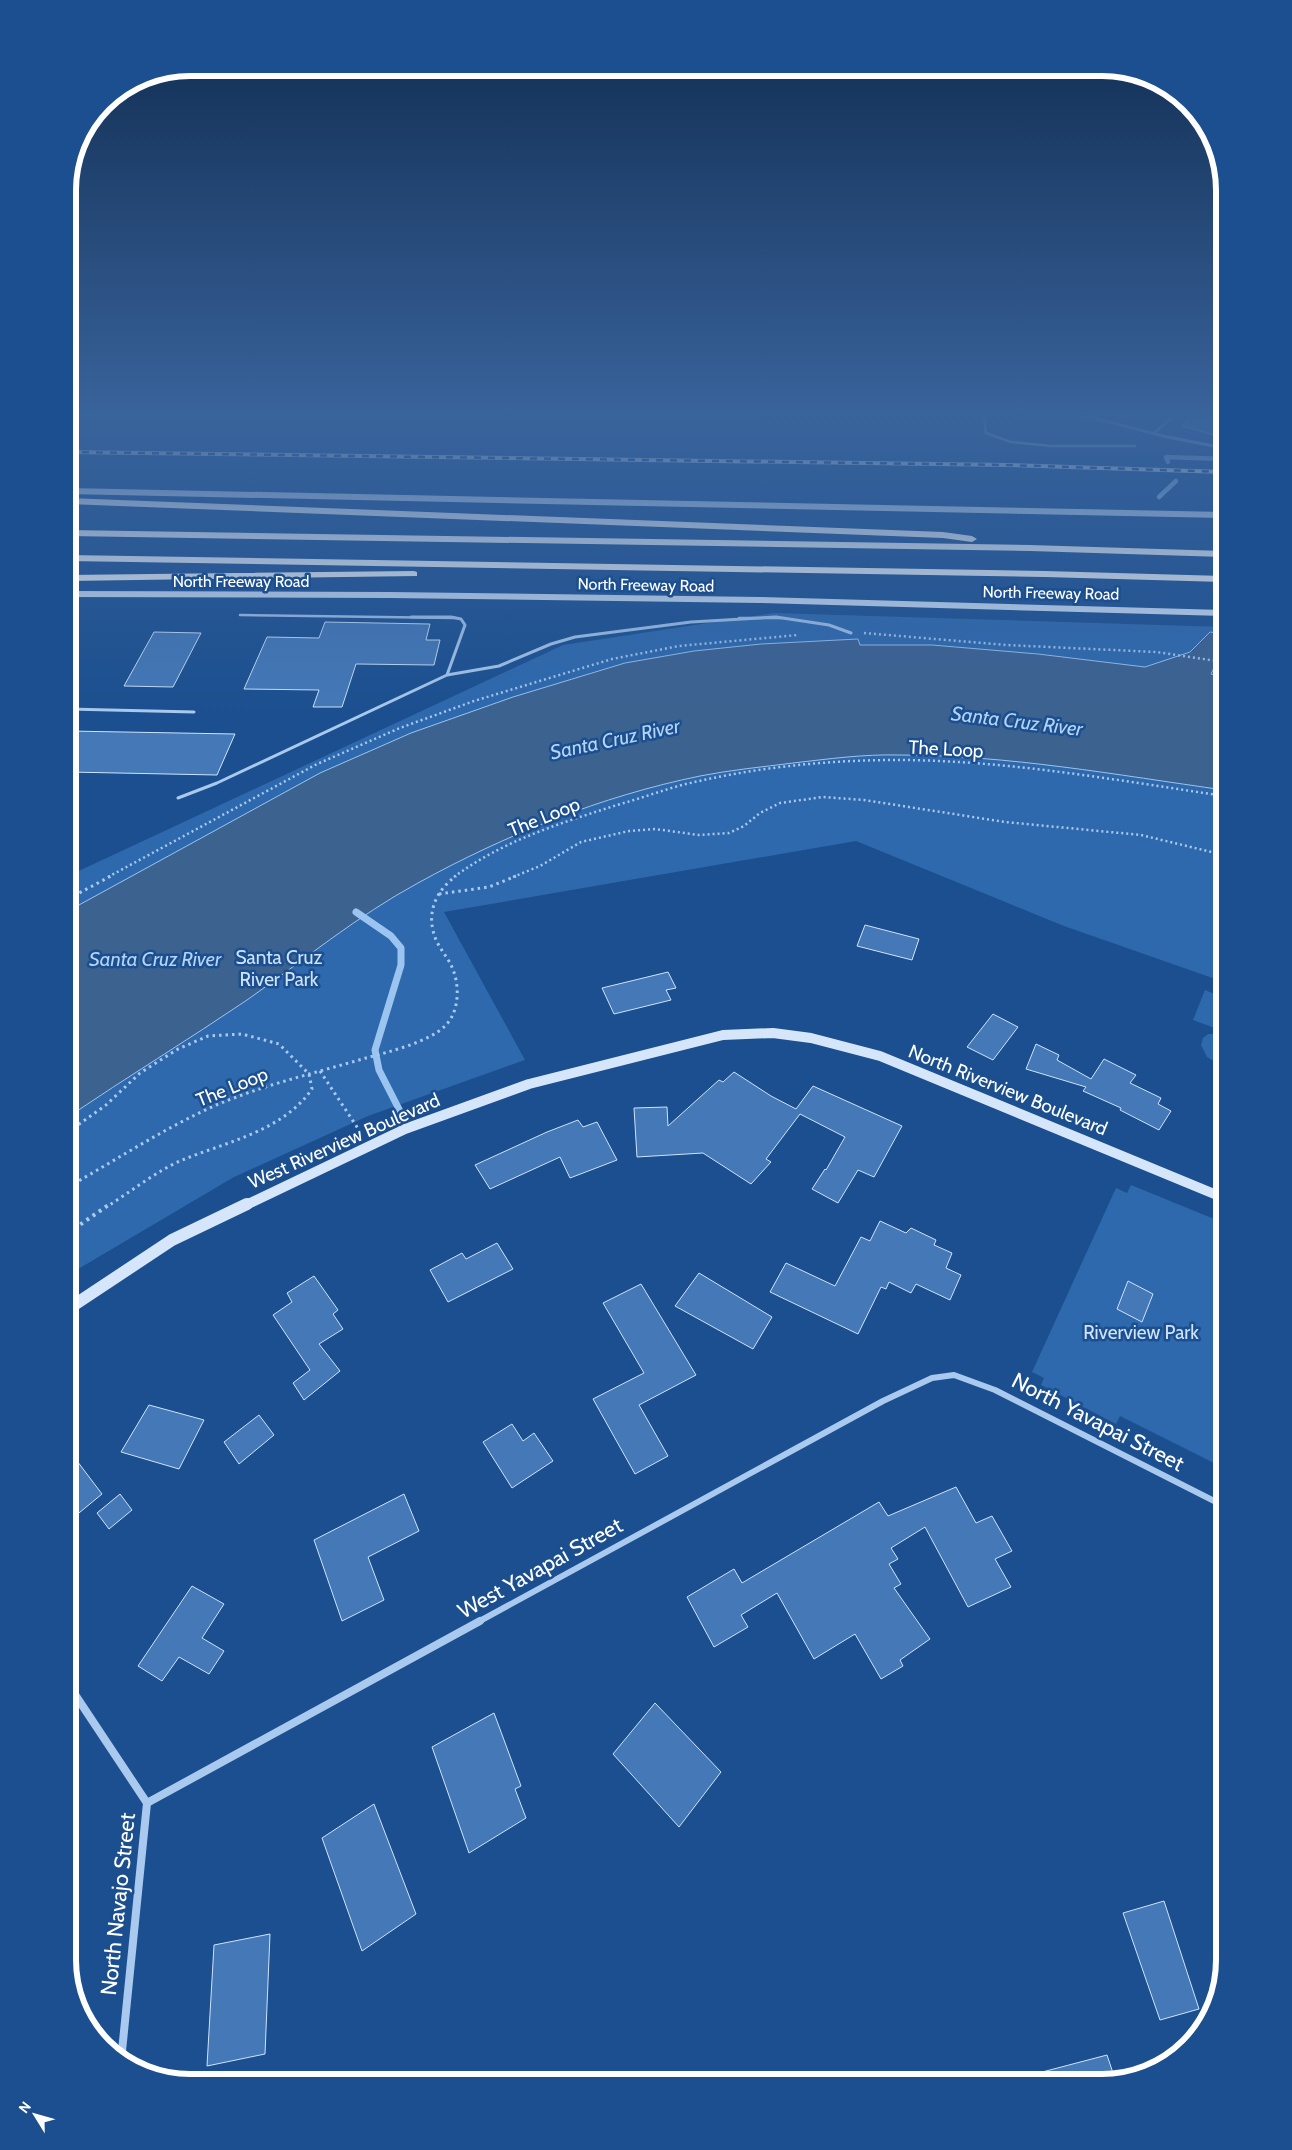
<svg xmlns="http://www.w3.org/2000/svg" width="1292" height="2150" font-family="Cabin,sans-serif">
<rect width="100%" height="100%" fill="#1b4f8f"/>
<!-- green -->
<path fill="#2e69ad" d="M774,613L1224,627V982L1064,926L856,841L444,912L525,1060L368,1116L234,1177L68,1275V876L563,645Z
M1205,990L1224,998V1067L1207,1057L1201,1045L1203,1038L1208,1034H1218L1220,1030L1193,1020Z
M1131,1185L1224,1223V1468L1120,1416L1116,1424L1041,1385L1044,1378L1032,1372L1116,1188L1127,1193Z"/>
<!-- water -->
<path fill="#3c6290" stroke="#9cc4f0" d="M1210,632L1224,634V648L1211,674L1224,677V790C1117,775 1008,755 899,755C864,754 828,759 793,763C762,767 730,770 700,776C602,796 505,835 418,883C357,916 304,960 247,1000C188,1040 127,1077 68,1117V911L320,773L411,733L513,697L625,663L694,651L761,644L858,639L860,645H932L1038,654L1145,667L1190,652Z"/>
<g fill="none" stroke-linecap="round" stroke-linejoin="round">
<!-- stream-far1 -->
<path stroke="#9cc4f0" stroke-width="4.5" d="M1168,462L1166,457L1224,459
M1159,497L1176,481"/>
<!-- stream -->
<path stroke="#9cc4f0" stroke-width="7" d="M356,912L391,936L401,948V965L375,1050L379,1070L404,1119"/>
</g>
<!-- building -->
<path fill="#4478b7" stroke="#cfe3fa" d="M1197,413H1211L1224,416V438L1182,426Z
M325,622L430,624L426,640H440L434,665L356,664L342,707H313L319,690L244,689L267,637L319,638Z
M154,632L201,633L173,687L124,686Z
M68,731L235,734L217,775L68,772Z
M865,925L919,939L912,960L857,946Z
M668,972L676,988L666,990L671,1000L614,1014L602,988Z
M993,1014L1018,1027L993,1060L967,1047Z
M1036,1044L1059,1055L1057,1060L1091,1079L1104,1059L1136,1075L1130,1083L1161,1098L1158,1104L1171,1111L1159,1130L1120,1110L1121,1108L1083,1091L1086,1087L1026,1069Z
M734,1072L771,1096L796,1109L813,1086L902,1126L874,1177L858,1170L838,1203L812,1189L825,1169L826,1170L845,1137L800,1114L766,1159L771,1162L751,1184L703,1153L637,1157L634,1108L667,1107L668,1126L719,1080L723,1082Z
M578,1120L583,1127L597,1122L617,1160L570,1178L560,1157L490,1189L475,1165L547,1132Z
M880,1221L906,1233L911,1228L936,1240L934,1245L952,1253L946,1268L961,1275L950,1300L916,1284L911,1293L889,1282L886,1289L881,1287L858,1334L770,1292L786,1263L835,1286L861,1237L870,1241Z
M497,1243L513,1269L448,1302L430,1270L462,1253L466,1259Z
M699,1273L772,1317L753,1349L675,1306Z
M314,1276L338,1310L333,1314L343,1329L319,1344L340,1371L304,1400L293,1383L310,1370L273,1315L292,1302L287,1293Z
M1128,1281L1153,1294L1142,1322L1117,1309Z
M641,1284L696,1375L639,1405L668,1456L635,1474L593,1399L644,1373L603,1303Z
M149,1405L204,1420L179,1469L121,1452Z
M259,1415L274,1435L239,1464L224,1442Z
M512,1424L523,1441L534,1433L553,1461L512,1488L483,1442Z
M68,1449L102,1494L68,1522Z
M956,1487L976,1523L992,1516L1012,1551L995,1559L1011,1587L968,1607L925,1527L891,1548L898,1559L889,1564L901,1584L894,1588L930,1639L900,1660L903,1666L881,1679L855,1634L814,1659L777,1593L741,1615L748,1627L714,1647L687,1597L734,1569L742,1583L879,1502L888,1516Z
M120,1494L132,1510L109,1529L97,1513Z
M404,1494L419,1531L368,1557L384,1600L342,1621L314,1540Z
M192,1586L224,1604L202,1638L224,1651L209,1674L179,1657L162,1681L138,1666Z
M655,1703L721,1772L679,1827L613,1754Z
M494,1713L521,1786L515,1789L526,1818L469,1853L432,1747Z
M374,1804L416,1914L362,1951L322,1838Z
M1164,1901L1199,2009L1160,2020L1123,1913Z
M270,1934L265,2054L207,2066L214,1945Z
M1107,2055L1115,2079L1102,2082H1028L1027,2076Z"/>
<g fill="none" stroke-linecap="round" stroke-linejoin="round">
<!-- path-far2 -->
<path stroke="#a9c9ee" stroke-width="2.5" stroke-dasharray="2 3" stroke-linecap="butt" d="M864,633L1006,645L1156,652L1224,662
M108,877L317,764L400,728L474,701L612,659L679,646L798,635
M454,877C502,841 561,823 617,805C639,799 660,791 682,785C751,768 825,760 896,760C1006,760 1115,780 1224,796
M513,877L540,866L581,842L629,831L655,829L699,835L729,833L744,826L760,813L780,803L823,797L864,800L1005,822L1141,835L1224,855"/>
<!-- path-far1 -->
<path stroke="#a9c9ee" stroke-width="3" stroke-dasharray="2.5 4" stroke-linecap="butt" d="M439,894L489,887L516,876
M68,899L111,876
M320,1071L361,1133
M68,1132L106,1105L140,1073L178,1049L208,1036L242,1034L279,1044L309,1074L312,1089C282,1132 225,1142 180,1161C157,1171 130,1192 108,1206
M68,1187C116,1160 163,1129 214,1106C263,1085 315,1073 366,1058C388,1052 430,1042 446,1025C460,1010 460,983 451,965C447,957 441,950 437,942C425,916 434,892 456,876"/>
<!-- path -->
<path stroke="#a9c9ee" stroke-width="4" stroke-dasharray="3 4.5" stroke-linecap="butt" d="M68,1233L110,1204"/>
<!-- lane-far1 -->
<path stroke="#a9c9ee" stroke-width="2.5" d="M983,413L986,433L1011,442L1051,446H1135
M1153,434L1177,413
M240,615L455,618
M739,618H782"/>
<!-- lane -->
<path stroke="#a9c9ee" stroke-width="3" d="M447,675L499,666L551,644L575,637L691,622L776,617L829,625L851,633
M68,709L194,712
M178,798L217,783L447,675L465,625L461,619L451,617H411"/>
<!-- street-far2 -->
<path stroke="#a9c9ee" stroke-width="3" d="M1074,413L1163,436L1224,448"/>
<!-- street-far1 -->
<path stroke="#a9c9ee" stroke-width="6" d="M478,1622L883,1401L932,1378L954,1375L995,1390L1224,1506"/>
<!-- street -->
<path stroke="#a9c9ee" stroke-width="8" d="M68,1684L147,1803L121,2061
M147,1803L480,1621"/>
<!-- secondary-far2 -->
<path stroke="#d6e6fa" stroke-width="6" d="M68,491L1224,515
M68,594L390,595L760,600L1224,613"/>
<!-- secondary-far1 -->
<path stroke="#d6e6fa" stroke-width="10" d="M244,1206L405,1129L529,1084L723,1035L773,1033L811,1038L880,1056L1224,1198"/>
<!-- secondary -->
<path stroke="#d6e6fa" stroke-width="12" d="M68,1309L172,1240L247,1204"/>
<!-- highway -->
<path fill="#fff" fill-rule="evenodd" d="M68,498L943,532L972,536L977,539L972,542L943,538L68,504Z
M68,530L1030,545L1224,551V557L1030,551L68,536Z
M68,555L1045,571L1224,576V582L1045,577L68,561Z
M414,571L417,572V576L68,581V575Z"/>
<defs>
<path id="rail" d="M68,452L1007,465L1224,472"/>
</defs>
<!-- rail casing -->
<use href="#rail" stroke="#fff" stroke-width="4"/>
<!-- rail -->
<use href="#rail" stroke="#1b4f8f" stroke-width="2.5" stroke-dasharray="7" stroke-linecap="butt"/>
</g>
<!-- sky -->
<linearGradient id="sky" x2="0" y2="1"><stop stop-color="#0f2b4f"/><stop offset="0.58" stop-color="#39639b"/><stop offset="1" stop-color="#39639b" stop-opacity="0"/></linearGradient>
<rect width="1292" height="714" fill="url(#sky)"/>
<g text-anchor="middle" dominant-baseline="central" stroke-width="5" stroke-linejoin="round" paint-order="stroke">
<!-- far-street labels -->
<g font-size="16" fill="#fff" stroke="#1b4f8f">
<text x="241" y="581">North Freeway Road</text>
<text transform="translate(646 585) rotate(1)">North Freeway Road</text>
<text transform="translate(1051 593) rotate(1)">North Freeway Road</text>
</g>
<!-- street labels -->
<g font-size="19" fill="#fff" stroke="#1b4f8f">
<text transform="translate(946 749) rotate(3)">The Loop</text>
<text transform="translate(544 817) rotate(-22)">The Loop</text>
<text transform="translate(232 1087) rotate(-22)">The Loop</text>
<text transform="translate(1008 1090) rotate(22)">North Riverview Boulevard</text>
<text transform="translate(344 1141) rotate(-24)">West Riverview Boulevard</text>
</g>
<!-- park labels -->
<g font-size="19" fill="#cfe3fa" stroke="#1b4f8f">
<text x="279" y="957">Santa Cruz<tspan x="279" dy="22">River Park</tspan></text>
<text x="1141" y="1332">Riverview Park</text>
</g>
<!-- water labels -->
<g font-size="20" font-style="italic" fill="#b5d3f5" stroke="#1b4f8f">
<text transform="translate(1017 721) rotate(7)">Santa Cruz River</text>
<text transform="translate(615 739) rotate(-12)">Santa Cruz River</text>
<text x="155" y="959">Santa Cruz River</text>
</g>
<!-- near-street labels -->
<g font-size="22" fill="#fff" stroke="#1b4f8f">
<text transform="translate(1098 1422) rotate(27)">North Yavapai Street</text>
<text transform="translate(540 1568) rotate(-29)">West Yavapai Street</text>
<text transform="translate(118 1904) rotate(-84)">North Navajo Street</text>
</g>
</g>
<!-- crop -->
<path d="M0 0H1292V2150H0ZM190 76H1102A114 114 0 0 1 1216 190V1960A114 114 0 0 1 1102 2074H190A114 114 0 0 1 76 1960V190A114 114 0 0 1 190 76Z" fill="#1b4f8f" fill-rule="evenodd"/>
<path fill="none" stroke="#fff" stroke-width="6" d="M190 76H1102A114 114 0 0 1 1216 190V1960A114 114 0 0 1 1102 2074H190A114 114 0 0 1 76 1960V190A114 114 0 0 1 190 76Z"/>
<!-- north arrow -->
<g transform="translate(35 2115) rotate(307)" stroke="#1b4f8f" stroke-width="4" paint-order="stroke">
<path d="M0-4L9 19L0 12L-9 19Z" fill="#ffffff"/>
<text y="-8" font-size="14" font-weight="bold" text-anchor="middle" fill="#ffffff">N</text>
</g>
</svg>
